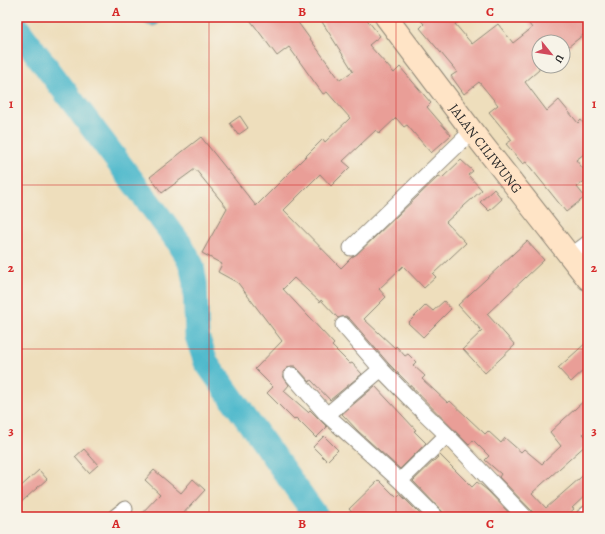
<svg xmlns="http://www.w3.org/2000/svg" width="605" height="534" font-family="Alegreya,serif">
<rect width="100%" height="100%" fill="#f7f3e8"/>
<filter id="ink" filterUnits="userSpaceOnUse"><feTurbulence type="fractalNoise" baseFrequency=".025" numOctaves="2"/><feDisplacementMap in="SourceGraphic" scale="8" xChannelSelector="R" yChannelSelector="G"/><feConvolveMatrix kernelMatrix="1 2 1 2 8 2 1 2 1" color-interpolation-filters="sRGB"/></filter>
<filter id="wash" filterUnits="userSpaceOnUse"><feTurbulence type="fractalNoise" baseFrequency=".012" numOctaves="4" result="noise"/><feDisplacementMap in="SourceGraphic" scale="16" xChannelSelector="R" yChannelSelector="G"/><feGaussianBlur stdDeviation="0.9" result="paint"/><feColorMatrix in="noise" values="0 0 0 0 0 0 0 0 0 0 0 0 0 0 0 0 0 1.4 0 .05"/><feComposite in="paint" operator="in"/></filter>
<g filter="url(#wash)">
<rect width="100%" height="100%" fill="#eedebc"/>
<!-- water -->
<path fill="#4fb9cc" stroke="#3d727c" d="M135,17H164C154,32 148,25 135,17Z"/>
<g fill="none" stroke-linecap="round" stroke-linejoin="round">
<!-- river -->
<path stroke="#4fb9cc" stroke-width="25" d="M17,28L180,244L192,266L195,284L197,336L206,362L317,517"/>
</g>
<g id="blocks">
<!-- building -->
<path fill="#e99e97" d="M248,17H294L340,80L353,71L319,17H365L380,36L369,45L394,73L400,67L431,103L427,107L451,135L431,153L407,125L404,127L396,118L379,134L376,130L343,161L350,167L331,186L320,174L284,210L341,268L352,257L357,254L439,176L442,178L461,160L473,171L468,175L482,190L446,222L466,243L433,274L436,277L424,288L403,266L379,289L386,297L364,319L395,348L396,346L405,356L408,354L416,362L413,365L425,376L422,379L448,403L450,401L485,434L488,431L501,443L505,438L521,452L524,449L542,464L561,446L550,432L588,397V429L583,434L588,439V443L532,493L546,508L588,471V493L572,508L574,509L565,517H534L532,511L499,477L501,474L485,460L489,456L473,440L469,445L388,363L350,319L346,316L338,318L321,300L320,302L294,278L283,289L334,344L332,346L350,364L352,363L362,374L330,400L311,380L310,382L298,369L295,366H291L286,369L283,372V376L289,385L284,391L308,412L310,410L327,427L316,438L296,418L294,420L267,393L273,387L255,369L282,341L238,283L218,272L222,264L202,253L227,208L195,169L162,193L150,177L201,137L256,206L323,139L325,142L350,118L327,92L323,94L289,47L277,56Z
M418,17H463L455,24L472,44L498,24L513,43L532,28L524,17H583L588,23V31L563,51V42H539V70L525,82L547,111L559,100L578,123L581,120L588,129V151L576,160L588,175V178L577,187L585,197L566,212L526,162L523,164L506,144L512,140L489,112L498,105L479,82L464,94L451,76L457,72L420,28L424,24Z
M240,116L248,128L238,135L230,123Z
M494,189L502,199L489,211L480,202Z
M527,241L544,260L487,314L515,345L485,373L463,349L482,331L458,305Z
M444,301L451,309L423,337L408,323L426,305L433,311Z
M588,341V366L571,382L558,368Z
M375,386L416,430L414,431L426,443L400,469L358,431L342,414Z
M324,436L338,450L327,461L313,447Z
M84,449L98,465L89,473L75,457Z
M440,455L472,487L477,482L487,490L513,517H445L442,511L413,481Z
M39,470L47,479L17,506V490Z
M154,470L181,493L193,479L205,490L180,517H138L160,494L145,480Z
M379,480L393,494H394L397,497L400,494L423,517H356L349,509Z"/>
</g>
</g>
<g filter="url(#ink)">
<use href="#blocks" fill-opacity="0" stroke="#8c8474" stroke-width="1"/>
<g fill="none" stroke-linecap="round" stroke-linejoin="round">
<defs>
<path id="street" d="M351,248L472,131
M571,256L588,243
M343,325L381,369L415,404L447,435L525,517
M292,375L327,415L400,481L436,517
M327,415L381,369
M400,481L447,435
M115,517L125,509
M583,517L588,513"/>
<g id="secondary">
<path id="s1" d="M386,17L472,131L588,279"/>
</g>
</defs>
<!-- street casing -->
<use href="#street" stroke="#8c8474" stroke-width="17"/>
<!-- secondary casing -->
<use href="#secondary" stroke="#8c8474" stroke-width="24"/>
<!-- street -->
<use href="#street" stroke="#fff" stroke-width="15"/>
<!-- secondary -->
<use href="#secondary" stroke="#ffe4c6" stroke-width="22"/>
</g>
</g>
<!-- grid -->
<path fill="none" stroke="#d62828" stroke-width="1" stroke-opacity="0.55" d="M209,17V517M396,17V517M17,185H588M17,349H588"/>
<g text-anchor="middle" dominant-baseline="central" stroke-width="3" stroke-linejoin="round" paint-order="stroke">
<!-- street labels -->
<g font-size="14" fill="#2b2b2b" stroke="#f7f3e8">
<text stroke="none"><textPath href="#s1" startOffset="165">JALAN CILIWUNG</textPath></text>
</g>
</g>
<!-- margin -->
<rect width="605" height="534" fill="none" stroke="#f7f3e8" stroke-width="44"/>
<!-- north arrow -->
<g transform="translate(551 54) rotate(120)"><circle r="19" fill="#f7f3e8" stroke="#a5a39c"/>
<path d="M0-3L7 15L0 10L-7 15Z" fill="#d1495b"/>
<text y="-6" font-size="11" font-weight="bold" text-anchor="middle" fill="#2b2b2b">U</text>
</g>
<rect x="22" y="22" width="561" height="490" fill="none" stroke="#d62828" stroke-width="1.5"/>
<g font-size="13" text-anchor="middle" font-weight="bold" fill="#d62828">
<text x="116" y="16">A</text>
<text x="302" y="16">B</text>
<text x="490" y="16">C</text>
<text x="11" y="108">1</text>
<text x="594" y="108">1</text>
<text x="11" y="272">2</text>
<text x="594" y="272">2</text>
<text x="11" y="435">3</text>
<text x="594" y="435">3</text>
<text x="116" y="528">A</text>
<text x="302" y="528">B</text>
<text x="490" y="528">C</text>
</g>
</svg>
